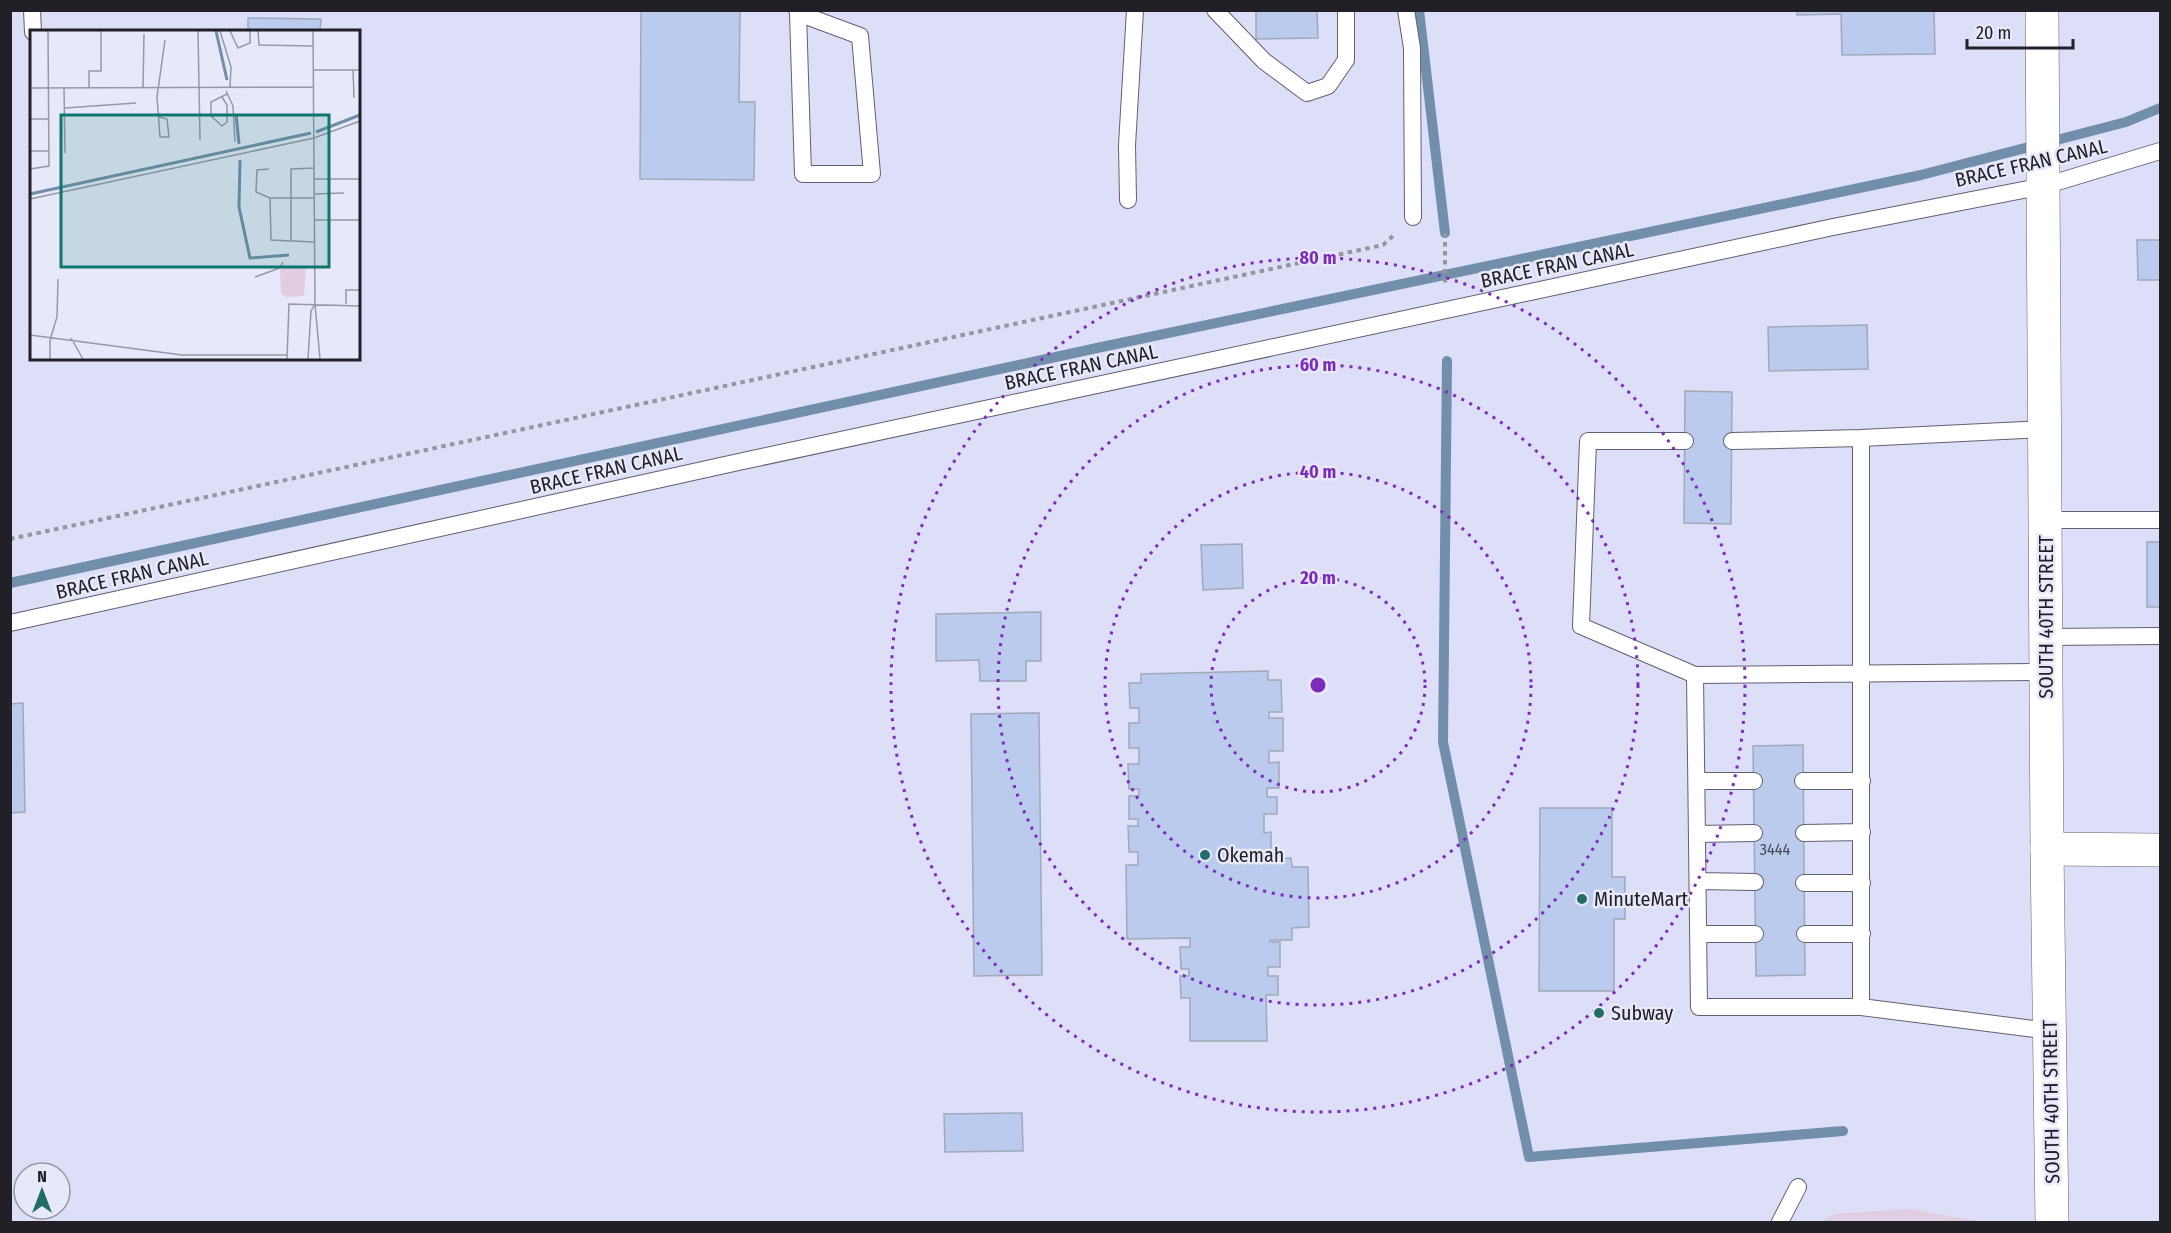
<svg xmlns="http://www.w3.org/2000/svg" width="2171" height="1233" font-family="'Fira Sans Condensed',sans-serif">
<rect width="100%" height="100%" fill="#e7e8f9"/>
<!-- built -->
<path fill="#dddef7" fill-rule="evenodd" d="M10,11H2160V1222H11ZM32,32H358V358H32ZM24,1173H60V1209H24Z"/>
<!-- green -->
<path fill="#e0cde2" d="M1909,1209L1984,1222H1821L1835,1214Z"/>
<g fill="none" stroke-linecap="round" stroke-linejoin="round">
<!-- stream -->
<path stroke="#718faa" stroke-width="10" d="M1419,10L1445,233
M1447,361L1443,742L1529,1157L1843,1131
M10,583L1097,348L1921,175L2126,122L2160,108"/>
</g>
<!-- building -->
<path fill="#bacbee" stroke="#a1a9b8" stroke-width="1.5" d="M641,10H740L739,102H755L754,180L640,179Z
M1256,10H1317L1318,38L1256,39Z
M1797,10H1934L1935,54L1842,55L1841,14L1797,15Z
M248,18L321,19L320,32H248Z
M2137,240H2160V280H2138Z
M1867,325L1868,369L1769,371L1768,327Z
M1685,391L1732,392L1731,524L1684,523Z
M2147,542H2160V607H2147Z
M1242,544L1243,588L1203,590L1201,545Z
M1041,612V661H1026V681H980L979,660L936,661V614Z
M1268,671V680H1281L1282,712H1269V718H1283V751H1269V763L1279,762V788H1267V797H1277V814H1264V833L1271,832V859L1291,858L1292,867H1308L1309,927L1292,928V940H1270V942H1280V967H1268V976H1278V995H1266L1267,1041H1190V998H1181L1180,976H1189V969H1181L1180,947H1190V938L1127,939L1126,865H1138V852H1129L1128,826H1138V819H1129V796H1139V789H1129L1128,764H1139V748H1129V723H1139V708H1130L1129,683H1141V674Z
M23,703L25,812L10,813V704Z
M1039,713L1042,975L974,976L971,714Z
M1803,745L1805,975L1756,976L1753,746Z
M1540,808H1612V877H1625V919H1614V991H1539Z
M1022,1113L1023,1151L945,1152L944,1114Z"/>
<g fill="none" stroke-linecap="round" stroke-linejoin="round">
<defs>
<path id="lane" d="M32,10L33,32
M797,10L798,13L803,174H872L860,36L798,13
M1215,10L1264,61L1307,93L1328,86L1346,60V10
M1406,10L1412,48L1413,217
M1128,200L1127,145L1135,10
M1685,441H1588L1581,626L1695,675
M1732,441L1861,438
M2046,520H2160
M10,623L743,461L1833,227L2044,186L2160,151
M2046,637L2160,636
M2046,672L1695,675L1699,1007H1861L2050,1031
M1697,781H1754
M1803,781H1862
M1804,833L1862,832
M1697,834L1754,833
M1698,881L1755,882
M1804,883H1862
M1698,934H1755
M1805,934H1862
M1861,1007V438L2045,429
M1780,1222L1798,1187"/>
<path id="street" d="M2047,849L2160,850"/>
<path id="secondary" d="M2042,10L2047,849L2052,1222"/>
</defs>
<!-- lane casing -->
<use href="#lane" stroke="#606170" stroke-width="18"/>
<!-- street casing -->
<use href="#street" stroke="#606170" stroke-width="34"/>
<!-- secondary casing -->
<use href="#secondary" stroke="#606170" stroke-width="34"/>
<!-- path -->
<path stroke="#9495a1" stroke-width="4" stroke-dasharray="4.5 4.5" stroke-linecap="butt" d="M1445,233V283
M10,539L1383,245L1395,234"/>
<!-- lane -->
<use href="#lane" stroke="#fff" stroke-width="16"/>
<!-- street -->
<use href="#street" stroke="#fff" stroke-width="33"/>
<!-- secondary -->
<use href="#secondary" stroke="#fff" stroke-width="33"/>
</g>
<!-- distance rings -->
<g fill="none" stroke="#7b2cbf" stroke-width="3" stroke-dasharray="3 6">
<circle cx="1318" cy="685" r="107"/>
<circle cx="1318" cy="685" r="213"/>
<circle cx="1318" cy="685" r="320"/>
<circle cx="1318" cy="685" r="427"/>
</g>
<!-- markers -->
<g fill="#236d67" stroke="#e7e8f9" stroke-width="2">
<circle cx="1205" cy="855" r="6"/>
<circle cx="1582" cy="899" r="6"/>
<circle cx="1599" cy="1013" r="6"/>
</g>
<g text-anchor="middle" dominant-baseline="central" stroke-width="5" stroke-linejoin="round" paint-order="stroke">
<!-- number labels -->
<g font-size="16" fill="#464b58">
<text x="1775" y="849">3444</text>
</g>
<!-- street labels -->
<g font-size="20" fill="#202026" stroke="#e7e8f9">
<text transform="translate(2031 163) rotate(-13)">BRACE FRAN CANAL</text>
<text transform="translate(1557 265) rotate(-12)">BRACE FRAN CANAL</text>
<text transform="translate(1081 367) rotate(-12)">BRACE FRAN CANAL</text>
<text transform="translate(606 470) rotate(-13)">BRACE FRAN CANAL</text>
<text transform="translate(132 575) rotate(-13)">BRACE FRAN CANAL</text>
<text transform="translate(2046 617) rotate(-90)">SOUTH 40TH STREET</text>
<text transform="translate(2051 1102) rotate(-91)">SOUTH 40TH STREET</text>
</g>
<!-- poi labels -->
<g font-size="20" fill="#202026" stroke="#e7e8f9" text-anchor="start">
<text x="1217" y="855">Okemah</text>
<text x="1594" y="899">MinuteMart</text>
<text x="1611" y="1013">Subway</text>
</g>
</g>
<!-- overview -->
<g transform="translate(30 30)">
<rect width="330" height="330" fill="#e7e8f9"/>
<path d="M258,235L276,236L274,266L256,267L251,263L250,240Z" fill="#e0cde2"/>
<path fill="none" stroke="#718faa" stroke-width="3" d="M186,1L197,50M206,84L209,114M286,102L330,85M210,130L209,177L220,228L259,225M0,164L281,103"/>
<path fill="none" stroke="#9798a5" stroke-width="1.5" d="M168,1L170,110M190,1L201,37L200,57M200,1L208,18L220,13V1M228,1L229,15L283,16M283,1L285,274L290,329M283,40H330M323,40L324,68M0,58L283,57M34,58L35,123M59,58V41H71V1M113,58L114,4M196,61L203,76L205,112M192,67L197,75V92L192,96L181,86V72L197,64M35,78L106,73M129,87L137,89L139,107H130L127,67L135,10M0,89H19M0,121H19M0,139L19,136L18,1M239,139L227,140L226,162L240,168M284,149H330M284,164L314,163M284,168H240L241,210L284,212M0,169L284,108L330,91M284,190H330M261,210V139L284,138M225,247L250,238L253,232M316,274V260H330M0,305L152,325H257M41,308L53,329M20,329V310L27,287L28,249M257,329L259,274L330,276M278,329L281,281L285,274"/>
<path fill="#0f766e" fill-opacity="0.15" stroke="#0f766e" stroke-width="3" d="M31,85H299V237H31Z"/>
<rect width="330" height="330" fill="none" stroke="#202026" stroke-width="3"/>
</g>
<circle cx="1318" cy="685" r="9" fill="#7b2cbf" stroke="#e7e8f9" stroke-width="3"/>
<g font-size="18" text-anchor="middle" font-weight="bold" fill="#7b2cbf" stroke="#e7e8f9" stroke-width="5" stroke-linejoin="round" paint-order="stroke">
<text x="1318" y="264">80 m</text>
<text x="1318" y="371">60 m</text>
<text x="1318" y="478">40 m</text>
<text x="1318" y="584">20 m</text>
</g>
<!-- border -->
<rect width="2171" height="1233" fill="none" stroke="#202026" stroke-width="24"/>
<!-- north arrow -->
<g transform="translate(42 1191)"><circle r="28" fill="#e7e8f9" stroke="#9798a5" stroke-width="1.5"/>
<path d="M0-4.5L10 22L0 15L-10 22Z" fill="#236d67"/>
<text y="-9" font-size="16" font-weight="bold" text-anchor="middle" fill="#202026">N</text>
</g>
<!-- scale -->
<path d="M1967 39v9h106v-9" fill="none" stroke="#202026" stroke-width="3"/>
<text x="1976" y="39" font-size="18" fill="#202026" stroke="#e7e8f9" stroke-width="4.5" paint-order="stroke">20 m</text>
</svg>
